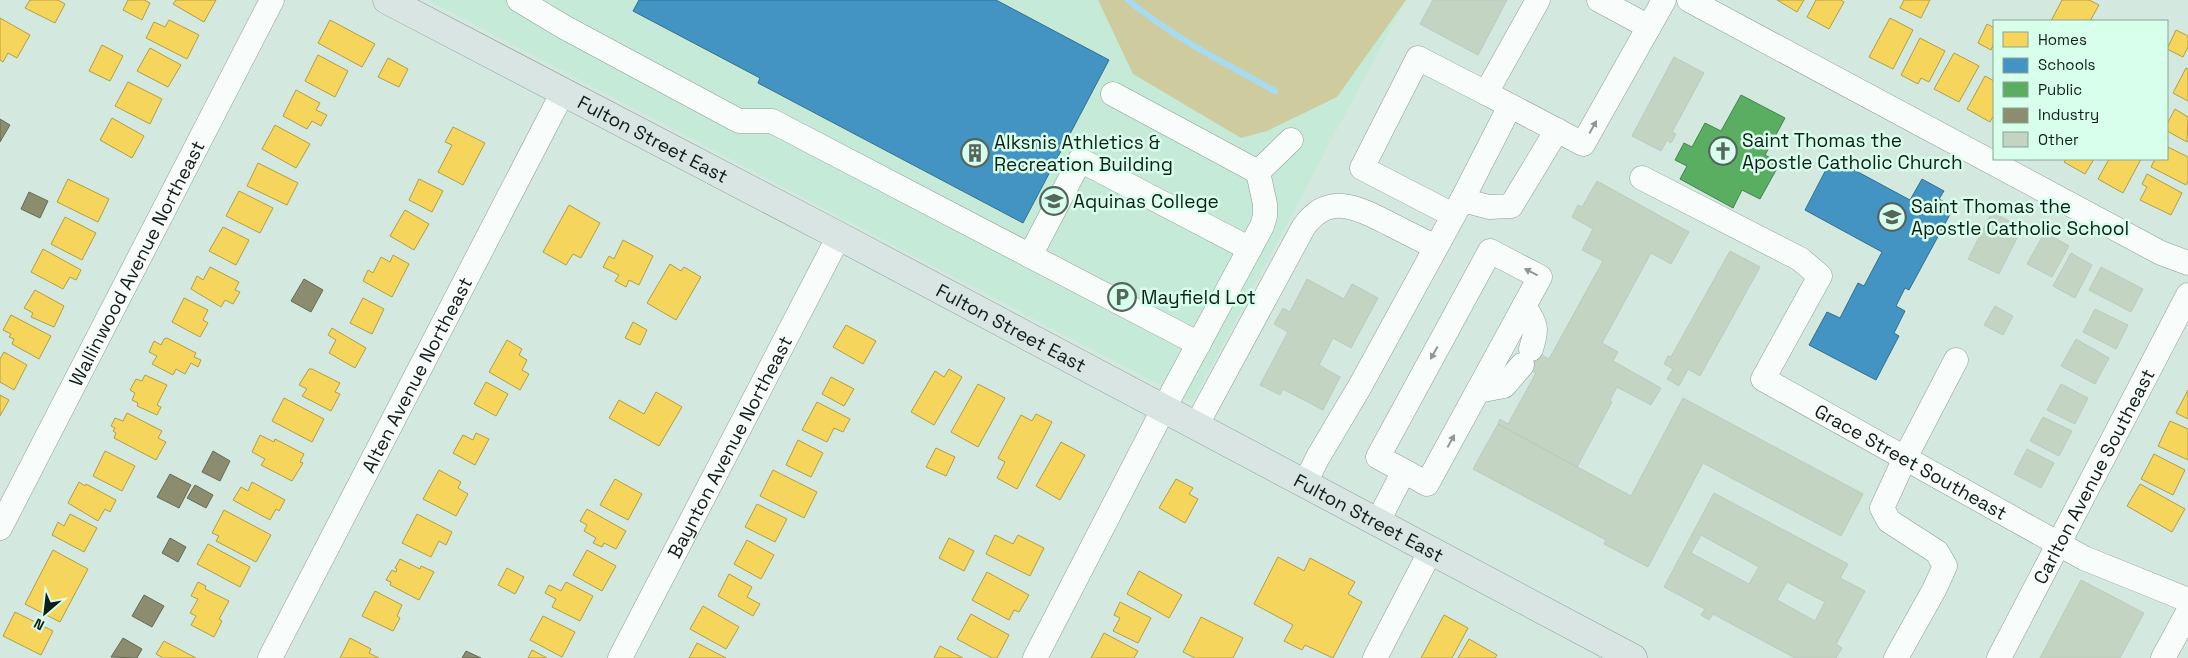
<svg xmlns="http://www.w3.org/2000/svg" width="2188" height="658" font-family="'Space Grotesk',sans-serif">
<rect width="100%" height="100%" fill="#d3e8de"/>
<!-- built -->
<path fill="#c6ead8" d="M428,0H1406L1192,402Z"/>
<!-- green -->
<path fill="#cecc9f" d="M1098,0H1406L1337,97L1267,131L1241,138L1133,74Z"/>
<!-- homes -->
<path fill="#f6d55c" stroke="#b19e47" d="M30,0H58L65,4L55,23L25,8Z
M128,0H144L150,3L142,20L123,10Z
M176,0H216L204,22L173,4Z
M1777,0H1804L1797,12Z
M1816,0H1841L1844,2L1829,29L1807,17Z
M1904,0H1930L1921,18L1900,8Z
M2062,0H2089L2099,5L2090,21H2051Z
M0,18L30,35L17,58L8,53L3,62L0,60Z
M1890,18L1913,30L1893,69L1869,57Z
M169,20L199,35L187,59L146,38L154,22L165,27Z
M330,20L375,44L362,67L318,43Z
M1987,24L1994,28V43L1991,50L1978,43Z
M2176,30L2188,36V47L2183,57L2167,49Z
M1920,38L1945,51L1929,82L1921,78L1918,84L1901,75Z
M102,45L123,56L110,81L89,71Z
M150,48L181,65L168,87L137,71Z
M1954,53L1979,66L1959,102L1934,89Z
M318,55L348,71L335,97L305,81Z
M388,58L408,69L399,87L378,77Z
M2186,68L2188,69V101L2173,93Z
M1985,76L1994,81V115L1990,122L1967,109Z
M128,82L162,99L150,124L115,106Z
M296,90L320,103L316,110L327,115L321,126L312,121L307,129L283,116Z
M2175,109L2188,117L2187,142L2167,131V124Z
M112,118L144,136L132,158L100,140Z
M275,125L310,144L296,168L262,149Z
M453,127L485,143L463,185L438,172L452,145L445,142Z
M2168,147L2188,157V181L2186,185L2151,167L2155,159H2167Z
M2066,159H2094L2085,174L2064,162Z
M2109,159H2141L2123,193L2098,179Z
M258,163L298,183L287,205L247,186Z
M2147,174L2182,193L2171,215L2140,200L2147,187L2142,184Z
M68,179L109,199L98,222L57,202Z
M419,179L443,191L432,212L409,200Z
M239,191L273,208L260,233L226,216Z
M569,205L600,223L581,258L573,254L566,265L543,252Z
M405,210L429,224L414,250L390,236Z
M65,217L96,233L82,260L51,244Z
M223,227L249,240L236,265L209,251Z
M623,240L653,256L639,285L629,280L626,287L615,281L619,275L603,267L609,256L614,259Z
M43,249L81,270L76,280L70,277L63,289L31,272Z
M393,255L409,264L392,297L363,281L368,270L373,273L381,257L390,262Z
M670,264L681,271L684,267L701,277L676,320L647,303Z
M210,267L239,282L235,290L240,292L233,304L225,300L221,307L191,289L197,276L203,280Z
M35,290L64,306L54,327L31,317L33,313L24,308Z
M184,298L208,310L203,320L208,323L200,337L172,322Z
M363,298L384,309L372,334L350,323Z
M11,315L51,336L39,359L12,344L14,339L9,337L11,334L3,330Z
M633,322L647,330L640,345L625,338Z
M846,325L876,341L863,364L833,347Z
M332,328L366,348L355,368L329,353L336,340L328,335Z
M167,338L196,353L194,357L201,360L198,367L191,363L185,374L176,369L173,375L152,364L157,356L149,352L154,341L161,345L164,339Z
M507,340L522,349L519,355L527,360L522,370L529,374L520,390L489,372Z
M4,352L27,365L14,390L0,382V359Z
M309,369H312L340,383L335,392L340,394L331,411L302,396L307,389L299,385Z
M949,369L962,377L934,425L911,412L935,371L944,377Z
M145,375L167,385L157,405L161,407L157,415L137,406L138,403L132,400L135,393L130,390L136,379L142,381Z
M831,377L854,389L844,406L822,394Z
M486,382L508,394L496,416L474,404Z
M978,384L1005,398L978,447L951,432Z
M2188,390V419L2176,413Z
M656,392L682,407L659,446L609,418L619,400L644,414Z
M0,395L9,400L0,416Z
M284,398L324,419L312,442L272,421Z
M817,402L850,419L843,432L834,428L827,442L802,430Z
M127,413L162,431L158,438L166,442L156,460L114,438L116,433L113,431L115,428L111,426L115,418L123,421Z
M1036,414L1052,422L1017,489L997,478L1005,462L998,458L1021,415L1032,421Z
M2170,421L2188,429V460L2158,446Z
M476,433L489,439L475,465L453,453L463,435L473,440Z
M260,435L274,442L275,439L304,454L300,462L303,463L292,481L261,465L265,459L252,452Z
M798,440L823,453L811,477L786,465Z
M1061,442L1085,455L1060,500L1036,486Z
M936,448L955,457L946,476L926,467Z
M105,451L135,466L122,491L93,476Z
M2154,454L2185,470L2173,495L2141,479Z
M439,470L461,482L458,488L468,494L456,516L423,499Z
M773,470L817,492L804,518L760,496Z
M615,479L642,494L628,520L600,505Z
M1176,479L1193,488L1189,494L1198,499L1185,523L1159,508Z
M79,482L85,486L86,484L116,500L110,512L105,509L98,521L68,503Z
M252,482L285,500L279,511L276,509L270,520L233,500L241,487L248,491Z
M2140,484L2185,509L2172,532L2127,506Z
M757,504L787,519L775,542L745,527Z
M587,509L626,531L616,549L604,543L602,547L593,543L596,538L584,531L587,525L580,521Z
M224,510L271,535L256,562L216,541L219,536L212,533Z
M70,514L97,528L84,552L52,535L58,522L64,526Z
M417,514L452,532L446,545L439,541L431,557L402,543Z
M995,535L1013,544L1018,535L1044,548L1030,576L986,554Z
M949,538L974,551L964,571L939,558Z
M747,540L774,555L761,579L734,564Z
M208,544L250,567L240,587L197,564Z
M53,550L88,569L60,622L25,604Z
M587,550L616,566L602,591L573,575Z
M1278,557L1304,571L1310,558L1355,582L1348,594L1362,602L1333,658L1305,645L1302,650L1284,641L1293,625L1254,604Z
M400,559L420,569L421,566L434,572L419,600L390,585L391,582L386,580L392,570L396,572L397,569L395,568Z
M507,568L524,577L515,594L498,585Z
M1139,571L1182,595L1169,618L1127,594Z
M987,572L1029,595L1019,612L1014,610L1009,620L972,600Z
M729,574L752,587L747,597L760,604L753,616L718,596Z
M198,582L206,586L205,589L229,601L219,619L222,621L214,637L191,625L196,616L190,613L198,599L191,596Z
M566,582L593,596L580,621L552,607L556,599L545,593L549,585L561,591Z
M375,591L402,605L397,616L400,618L393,631L362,616Z
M1120,602L1151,618L1138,643L1113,631L1120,618L1114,615Z
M703,606L739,627L726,649L690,629Z
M15,612L53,631L41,655L3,636Z
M971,614L1009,635L997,658H992L957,639Z
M1444,615L1468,628L1452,658H1421Z
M543,616L575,632L562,657L530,640Z
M1201,617L1243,638L1233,658H1195L1183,652Z
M1104,633L1138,651L1134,658H1091Z
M350,638L371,649L369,653L379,658H340Z
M1469,639L1497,655L1495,658H1458Z
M164,641L196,658H163L156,654Z
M697,643L726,658H689Z
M940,646L963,658H934Z
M532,650L547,658H528Z"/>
<!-- schools -->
<path fill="#4393c3" stroke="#33708f" d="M639,0H996L1109,60L1023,223L758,83L760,78L633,11Z
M1832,158L1910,200L1922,179L1944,191L1939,199L1954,207L1909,290L1905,288L1896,306L1905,311L1894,333L1899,336L1876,380L1809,345L1827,312L1840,318L1858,283L1864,286L1882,252L1805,210Z"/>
<!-- public -->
<path fill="#5aae61" stroke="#44834b" d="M1741,95L1785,118L1765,155L1780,163L1760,199L1742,190L1733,208L1680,179L1687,166L1675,160L1684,143L1692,147L1705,123L1721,131Z"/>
<!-- industry -->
<path fill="#8c8c6e" stroke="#666b54" d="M0,119L10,125L0,142Z
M29,192L48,201L40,218L21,209Z
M304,279L323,290L311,312L291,301Z
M213,451L230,461L220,481L202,472Z
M170,474L191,485L179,508L157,497Z
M195,485L213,495L206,508L187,498Z
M170,538L186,547L178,562L162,553Z
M144,595L164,606L152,627L132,616Z
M123,638L142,649L137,658L111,657Z
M466,651L481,658H462Z"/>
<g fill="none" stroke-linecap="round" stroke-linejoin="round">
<!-- stream -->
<path stroke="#a8daf0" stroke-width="6" d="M1128,0C1172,37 1225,63 1275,91"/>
</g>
<!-- building -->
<path fill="#c4d4c2" stroke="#bdc9bf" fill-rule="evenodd" d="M1433,0H1507L1478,55L1420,24Z
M1674,57L1704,73L1672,132L1676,134L1671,143L1667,140L1661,151L1632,136Z
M1597,181L1689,232L1671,264L1651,253L1602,343L1618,352L1613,361L1661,388L1651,405L1617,387L1610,400L1612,402L1577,467L1498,424L1500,419L1508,424L1536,373L1517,362L1526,346L1549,359L1603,261L1582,250L1593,229L1572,217L1578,205L1582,207Z
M1992,212L2022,228L1999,274L1968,259Z
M2045,232L2069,246L2052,277L2027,264Z
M1730,251L1760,267L1700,376L1688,369L1679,386L1667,379L1673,369L1664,364L1668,356L1671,357Z
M2071,253L2092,265L2075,298L2053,286Z
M2101,267L2143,289L2131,312L2089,290Z
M1307,279L1344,299L1352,284L1378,298L1351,348L1333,338L1319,365L1340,377L1323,410L1283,389L1280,395L1260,385L1288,332L1274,324L1283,308L1290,312Z
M1995,306L2013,316L2003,335L1984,325Z
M2095,309L2128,325L2116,349L2083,332Z
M2076,339L2109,358L2095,384L2061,366Z
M2061,384L2088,398L2075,424L2047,410Z
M1683,398L1863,494L1841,536L1703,463L1648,567L1604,544L1606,540L1473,469L1498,424L1631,496Z
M2043,417L2072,431L2059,456L2030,441Z
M2027,449L2054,463L2041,488L2014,474Z
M1714,493L1848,564L1840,578L1865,591L1836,644L1842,648L1836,658H1795L1713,614L1709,620L1701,615L1705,609L1664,587ZM1701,535L1759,567L1749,584L1691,553ZM1787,582L1825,602L1815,621L1777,600Z
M2081,580L2144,613L2120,658H2040Z"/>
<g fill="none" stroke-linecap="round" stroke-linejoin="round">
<defs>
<g id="minor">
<path d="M519,0L564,27L739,121H772L1199,344"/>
<path d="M1599,0L1649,27"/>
<path d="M1689,0L2161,253L2188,263"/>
<path d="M1486,93L1583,144L1664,0"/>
<path d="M1258,172L1291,140"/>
<path id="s1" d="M1642,178L1800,259L1820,276L1763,379L2084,558L2188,600"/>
<path d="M1462,200L1510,106"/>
<path d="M1453,215L1362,168L1418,58L1486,93L1538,0"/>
<path d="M1030,256L1080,160L1250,249"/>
<path d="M1524,306C1536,324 1538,328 1531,349"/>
<path d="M1478,391L1504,386L1522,365"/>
<path d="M1196,426L1303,228C1328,191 1358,208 1390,224C1405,232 1420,239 1435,247"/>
<path d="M1305,483L1318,457L1359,388L1462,200L1489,207L1511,206L1557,130"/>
<path d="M1378,521L1404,471L1427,484L1540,277L1490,251L1378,457L1404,471"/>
<path id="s2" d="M0,528L272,0"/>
<path id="s3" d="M270,658L563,92"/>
<path id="s4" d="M620,658L839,236"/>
<path d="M1035,658L1164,408L1262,226L1265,216V204L1258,172L1113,94"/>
<path d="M1375,658L1431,550"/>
<path d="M1896,658L1934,590L1945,566L1937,552L1889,521L1882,508L1905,458L1956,360"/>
<path id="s5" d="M1999,658L2188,295"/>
<path d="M2163,658L2188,612"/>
</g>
<g id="major">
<path id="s6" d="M387,0L839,236L1633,658"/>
</g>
</defs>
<!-- minor casing -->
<use href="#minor" stroke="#8d9e96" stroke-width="25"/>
<!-- major casing -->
<use href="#major" stroke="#879f9b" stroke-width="29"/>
<!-- minor -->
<use href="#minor" stroke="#f8fcfa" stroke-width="24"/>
<!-- major -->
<use href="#major" stroke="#d9e5e3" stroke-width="28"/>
</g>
<!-- one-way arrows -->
<defs><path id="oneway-solid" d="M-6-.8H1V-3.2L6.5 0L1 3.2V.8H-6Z" transform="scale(1.25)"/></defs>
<g fill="#8f9894">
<use href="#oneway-solid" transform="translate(1593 127) rotate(-61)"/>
<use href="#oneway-solid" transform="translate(1531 272) rotate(-153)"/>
<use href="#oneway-solid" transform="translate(1434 353) rotate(119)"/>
<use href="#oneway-solid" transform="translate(1451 441) rotate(-61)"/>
</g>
<!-- icons -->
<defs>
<symbol id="church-ring" viewBox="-11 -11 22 22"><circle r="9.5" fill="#d7ffeb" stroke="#54655d" stroke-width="1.5"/><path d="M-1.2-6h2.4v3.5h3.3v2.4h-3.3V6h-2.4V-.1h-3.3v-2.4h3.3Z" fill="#54655d"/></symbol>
<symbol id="building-ring" viewBox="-11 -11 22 22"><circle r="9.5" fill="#d7ffeb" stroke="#54655d" stroke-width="1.5"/><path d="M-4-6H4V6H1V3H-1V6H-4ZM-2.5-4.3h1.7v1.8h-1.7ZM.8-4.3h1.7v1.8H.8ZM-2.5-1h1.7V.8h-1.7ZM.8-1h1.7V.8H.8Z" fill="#54655d"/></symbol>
<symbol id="university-ring" viewBox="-11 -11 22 22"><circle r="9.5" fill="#d7ffeb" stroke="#54655d" stroke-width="1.5"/><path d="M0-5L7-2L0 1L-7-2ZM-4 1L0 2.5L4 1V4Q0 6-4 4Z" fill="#54655d"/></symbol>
<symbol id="school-ring" viewBox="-11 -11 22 22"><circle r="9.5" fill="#d7ffeb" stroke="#54655d" stroke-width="1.5"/><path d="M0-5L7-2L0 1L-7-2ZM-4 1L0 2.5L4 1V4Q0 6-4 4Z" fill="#54655d"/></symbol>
<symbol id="parking-ring" viewBox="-11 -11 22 22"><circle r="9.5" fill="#d7ffeb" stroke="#54655d" stroke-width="1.5"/><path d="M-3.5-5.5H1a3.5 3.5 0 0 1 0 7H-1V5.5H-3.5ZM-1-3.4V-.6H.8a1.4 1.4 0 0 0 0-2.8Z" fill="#54655d"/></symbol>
</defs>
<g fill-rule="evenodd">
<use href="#church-ring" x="1707" y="135" width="32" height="32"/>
<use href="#building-ring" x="959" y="137" width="32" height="32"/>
<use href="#university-ring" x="1038" y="185" width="32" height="32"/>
<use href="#school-ring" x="1876" y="201" width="32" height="32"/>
<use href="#parking-ring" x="1106" y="281" width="32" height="32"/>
</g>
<g text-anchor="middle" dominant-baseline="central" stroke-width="5" stroke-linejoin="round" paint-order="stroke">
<!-- street labels -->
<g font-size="19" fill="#0f1e17" stroke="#d7ffeb">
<text stroke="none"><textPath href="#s6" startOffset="300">Fulton Street East</textPath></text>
<text stroke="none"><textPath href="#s2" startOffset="298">Wallinwood Avenue Northeast</textPath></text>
<text stroke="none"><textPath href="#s6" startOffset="705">Fulton Street East</textPath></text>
<text stroke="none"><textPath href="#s3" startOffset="319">Alten Avenue Northeast</textPath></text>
<text stroke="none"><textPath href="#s4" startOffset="238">Baynton Avenue Northeast</textPath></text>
<text stroke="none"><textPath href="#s1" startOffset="491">Grace Street Southeast</textPath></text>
<text stroke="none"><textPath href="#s5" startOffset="205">Carlton Avenue Southeast</textPath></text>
<text stroke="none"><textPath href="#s6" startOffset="1110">Fulton Street East</textPath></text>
</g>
<!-- poi labels -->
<g font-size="19" fill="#0f1e17" stroke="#d7ffeb" text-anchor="start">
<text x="1742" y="140">Saint Thomas the<tspan x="1742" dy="22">Apostle Catholic Church</tspan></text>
<text x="994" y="142">Alksnis Athletics &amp;<tspan x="994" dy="22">Recreation Building</tspan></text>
<text x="1073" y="201">Aquinas College</text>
<text x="1911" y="206">Saint Thomas the<tspan x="1911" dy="22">Apostle Catholic School</tspan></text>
<text x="1141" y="297">Mayfield Lot</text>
</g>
</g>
<!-- legend -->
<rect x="1993" y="20" width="175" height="140" fill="#d7ffeb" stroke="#87a596"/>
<rect x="2003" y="32" width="25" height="15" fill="#f6d55c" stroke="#87a596"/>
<text x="2038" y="45" font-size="15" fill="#0f1e17">Homes</text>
<rect x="2003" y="58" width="25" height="15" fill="#4393c3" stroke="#87a596"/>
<text x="2038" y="70" font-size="15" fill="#0f1e17">Schools</text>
<rect x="2003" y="82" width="25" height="15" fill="#5aae61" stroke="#87a596"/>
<text x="2038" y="95" font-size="15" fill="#0f1e17">Public</text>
<rect x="2003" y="108" width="25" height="15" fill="#8c8c6e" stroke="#87a596"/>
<text x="2038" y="120" font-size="15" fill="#0f1e17">Industry</text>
<rect x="2003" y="132" width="25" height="15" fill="#c4d4c2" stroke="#87a596"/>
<text x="2038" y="145" font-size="15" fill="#0f1e17">Other</text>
<!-- north arrow -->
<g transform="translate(45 613) rotate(208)" stroke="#d7ffeb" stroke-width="4" paint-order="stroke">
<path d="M0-4L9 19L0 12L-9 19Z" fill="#0f1e17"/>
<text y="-8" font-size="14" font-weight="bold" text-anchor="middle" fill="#0f1e17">N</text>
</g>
</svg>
